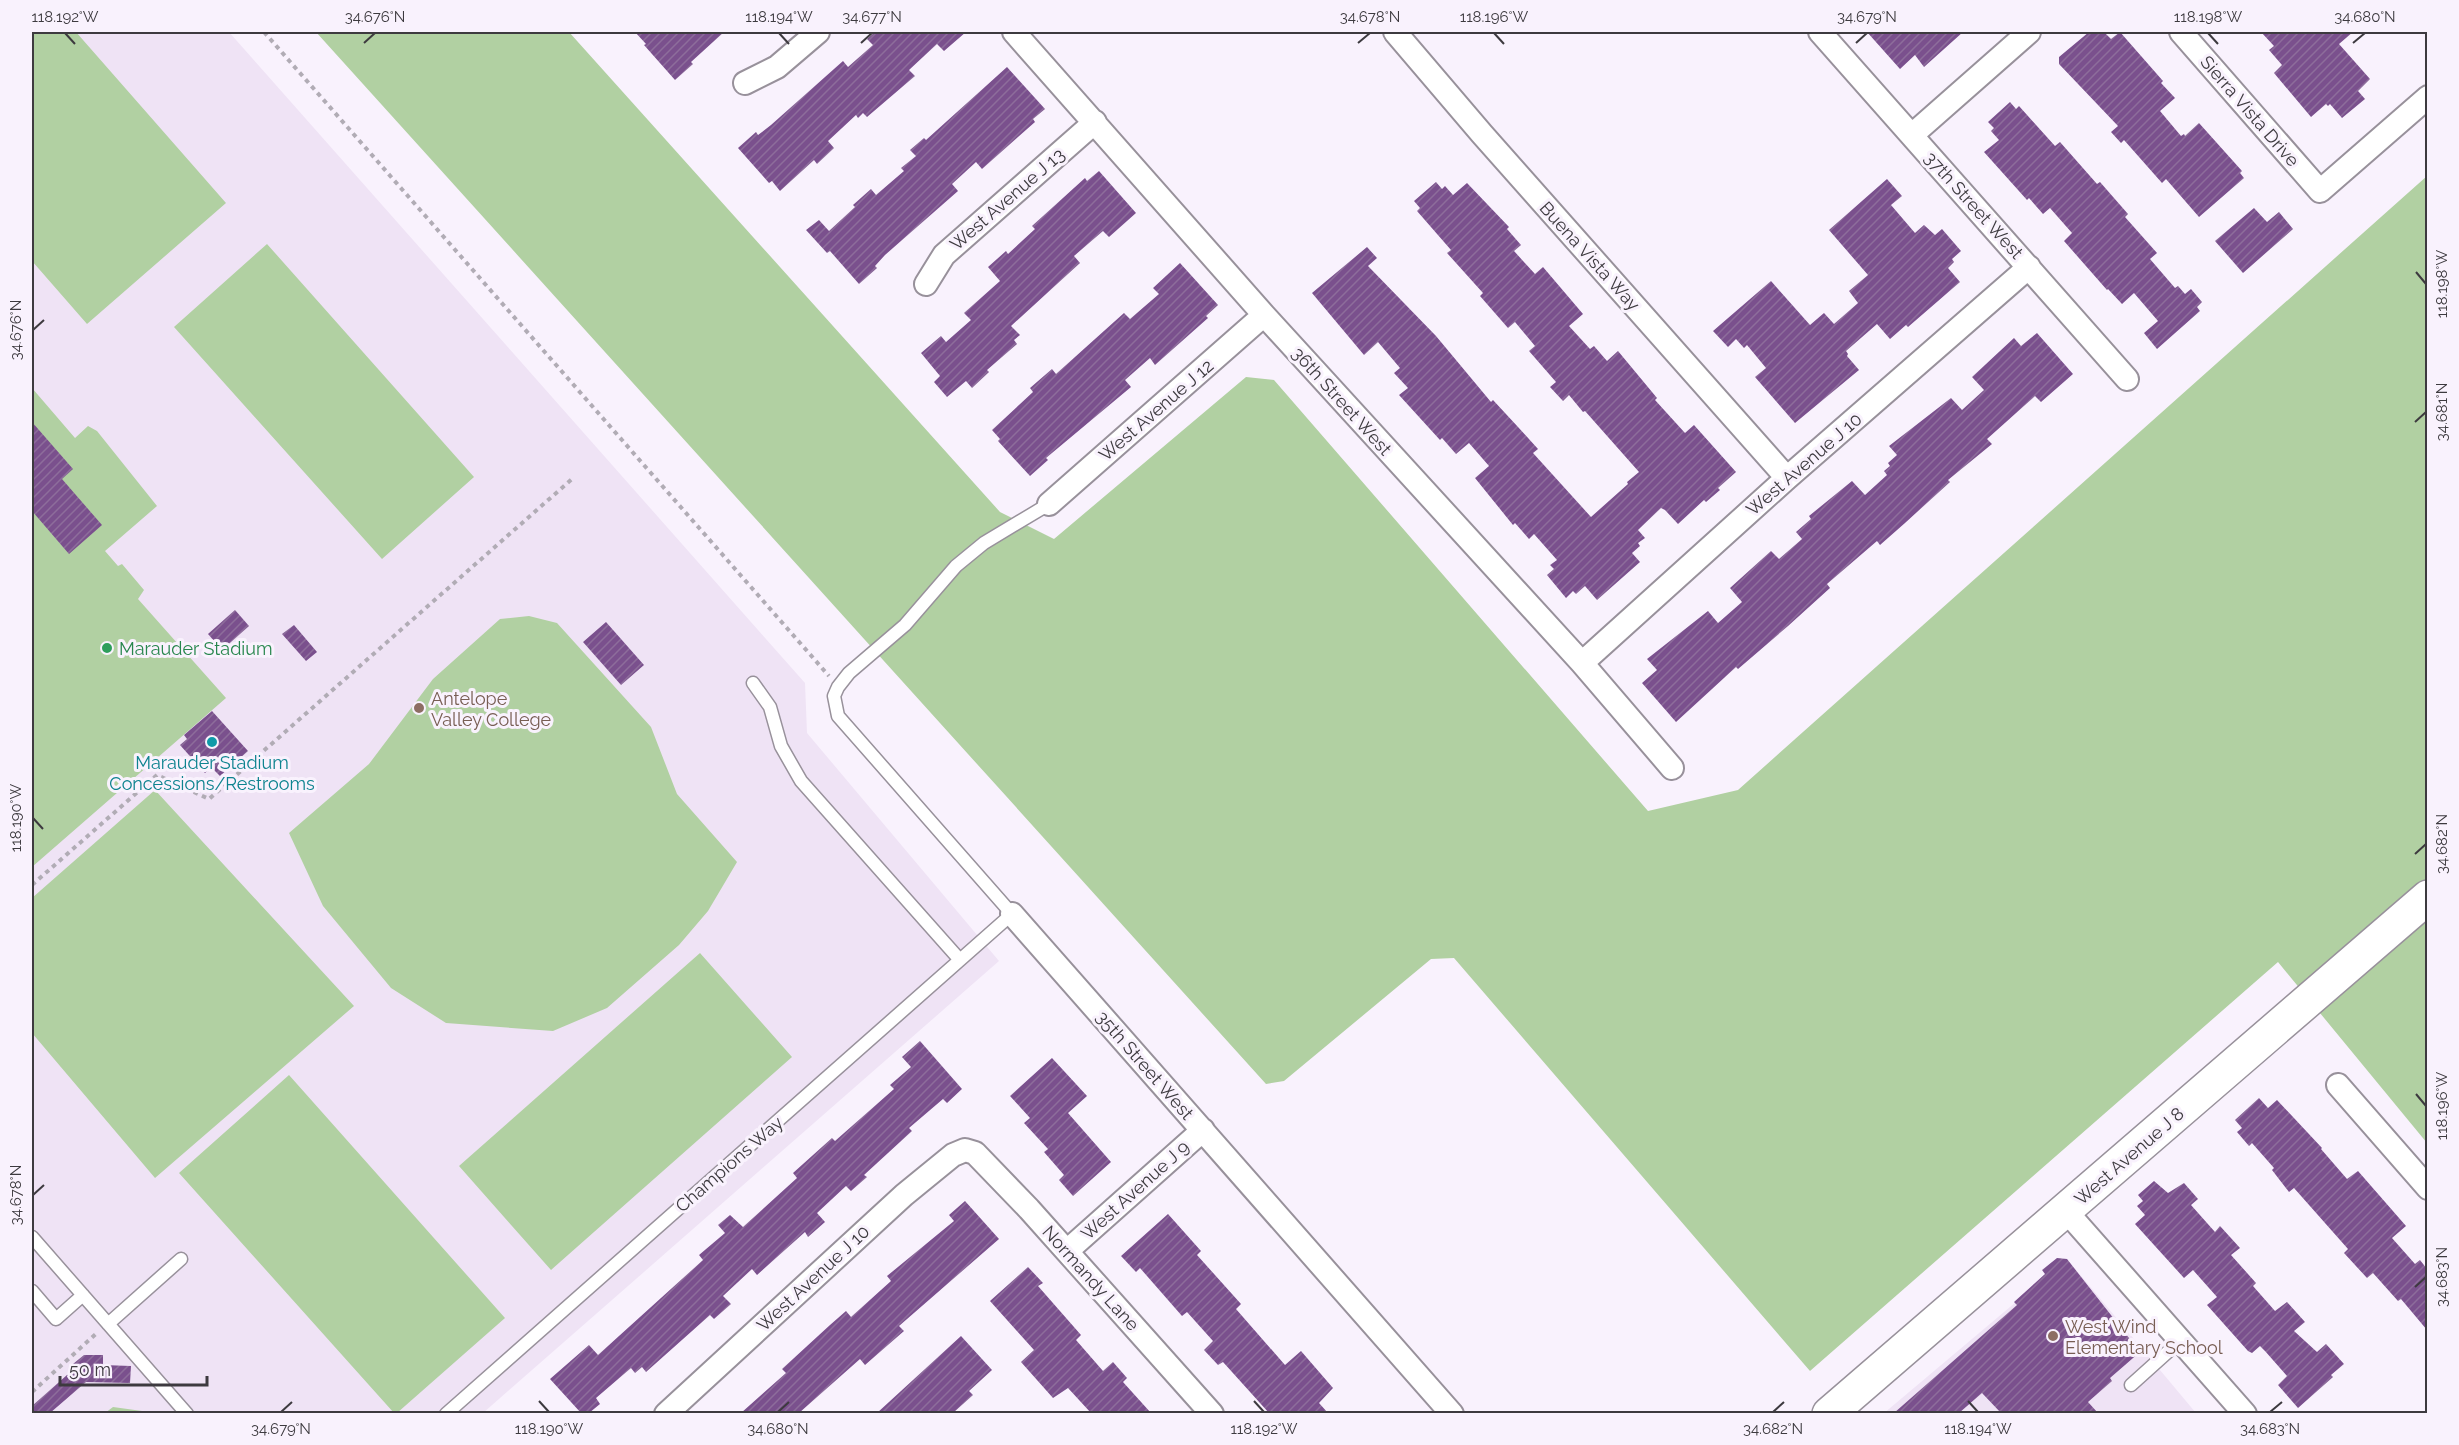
<svg xmlns="http://www.w3.org/2000/svg" width="2459" height="1445" font-family="Raleway,sans-serif">
<defs>
<pattern id="building-hatch" width="6" height="6" patternUnits="userSpaceOnUse" patternTransform="scale(1.5)"><rect width="6" height="6" fill="#7a508d"/><path d="M-1 1l2-2M0 6l6-6M5 7l2-2" fill="none" stroke="#8d6d9b"/></pattern>
</defs>
<rect width="100%" height="100%" fill="#f9f2fd"/>
<!-- built -->
<path fill="#efe3f5" d="M32,32H229L805,683L807,733L999,961L483,1413H32Z
M2067,1259L2196,1413L1883,1414Z"/>
<!-- green -->
<path fill="#b1d0a2" d="M32,32H76L226,203L87,324L32,261Z
M316,32H569L1000,512L1054,539L1246,377L1274,380L1648,811L1738,790L2427,176V1143L2278,962L1810,1371L1454,958L1431,959L1284,1081L1266,1084Z
M267,244L474,477L382,559L174,327Z
M32,388L75,438L88,426L97,431L157,506L105,551L118,566L122,564L144,590L138,599L226,698L32,867Z
M529,616L557,623L651,727L677,794L737,862L708,911L679,945L607,1008L553,1031L446,1023L391,988L323,906L289,833L369,764L433,679L500,619Z
M155,790L354,1006L155,1178L32,1033V898Z
M700,953L792,1057L551,1270L459,1166Z
M289,1075L505,1318L397,1413H394L179,1173Z
M113,1407L142,1411L145,1413H105Z"/>
<!-- building -->
<path fill="url(#building-hatch)" d="M635,32H724L691,62L693,64L675,80L644,45L646,44Z
M875,32H966L944,51L937,44L909,70L915,76L867,117L863,113L858,118L856,115L828,141L834,148L817,164L814,160L780,191L772,181L769,183L738,148L756,132L758,135L771,125L843,61L848,67L873,45L867,39Z
M1867,32H1963L1924,67L1915,55L1900,69Z
M2089,32H2104L2111,39L2120,32L2163,81L2161,83L2175,98L2160,111L2181,136L2184,134L2185,136L2199,123L2242,171L2240,173L2244,178L2199,217L2166,179L2162,183L2124,140L2121,143L2111,132L2118,126L2059,64V57Z
M2261,32H2353L2339,44L2370,79L2358,91L2365,99L2342,118L2330,104L2328,106L2326,104L2311,117L2274,73L2282,65L2269,50L2274,46Z
M1007,67L1045,109L1033,119L1035,122L982,169L976,162L952,184L958,191L885,255L875,266L877,268L859,284L830,251L827,253L806,230L819,220L829,231L855,207L853,205L871,189L876,195L904,171L901,168L916,156L910,150L924,138L926,140Z
M2010,102L2016,109L2019,106L2055,146L2060,142L2097,184L2100,182L2128,214L2125,217L2157,253L2150,259L2175,288L2178,286L2185,294L2191,289L2202,302L2197,307L2200,311L2157,349L2144,333L2158,321L2134,293L2122,304L2108,289L2107,290L2064,241L2072,233L2050,208L2043,214L2029,198L2027,200L1984,152L1999,140L1991,131L1994,128L1988,122Z
M1099,171L1136,213L1109,237L1103,231L1074,256L1080,263L1011,326L1020,335L1014,340L1017,344L987,370L989,372L972,388L966,381L947,397L934,382L940,376L921,353L941,336L946,342L971,320L964,313L1000,281L988,267L1006,251L1008,254L1035,229L1032,226L1085,178L1087,181Z
M1887,179L1902,196L1891,205L1915,233L1924,225L1935,235L1942,229L1961,251L1952,259L1954,262L1948,268L1960,282L1908,327L1906,325L1890,339L1877,324L1846,351L1848,354L1847,356L1859,370L1795,423L1755,377L1766,368L1747,345L1744,348L1736,339L1728,347L1713,331L1771,281L1810,325L1824,313L1834,324L1858,303L1849,291L1868,275L1829,230Z
M1436,182L1442,189L1445,186L1453,195L1467,183L1509,227L1507,229L1521,245L1514,251L1535,274L1543,267L1583,314L1569,326L1590,349L1594,346L1607,361L1618,351L1657,398L1655,400L1685,433L1694,425L1736,472L1718,488L1720,490L1706,502L1704,500L1678,524L1665,510L1661,508L1638,530L1645,538L1638,543L1640,546L1632,553L1640,562L1597,600L1585,586L1576,594L1573,591L1566,598L1547,575L1554,569L1550,565L1557,560L1534,534L1529,539L1515,523L1513,525L1475,478L1489,466L1469,443L1456,454L1442,438L1440,440L1399,395L1408,388L1394,373L1400,368L1378,342L1364,355L1312,293L1367,247L1377,258L1368,266L1436,336L1491,402L1493,400L1518,427L1538,449L1533,453L1591,517L1628,484L1627,482L1639,472L1585,411L1583,412L1569,395L1563,401L1550,387L1556,382L1529,351L1535,346L1515,322L1508,328L1480,296L1483,293L1447,253L1451,250L1417,211L1420,208L1414,201Z
M2254,208L2267,222L2279,212L2293,229L2243,273L2215,241Z
M1180,263L1218,305L1206,316L1208,318L1155,365L1150,358L1125,380L1131,387L1046,458L1048,460L1030,476L998,441L1000,439L992,430L1033,392L1030,388L1052,369L1056,374L1124,313L1130,319L1159,294L1153,288Z
M2037,333L2073,374L2041,402L2035,396L1987,439L1992,444L1948,480L1950,482L1905,523L1880,545L1877,541L1827,584L1830,588L1788,626L1738,669L1736,667L1676,722L1642,683L1657,670L1647,659L1708,611L1718,623L1742,602L1730,588L1771,551L1779,559L1802,539L1796,532L1811,519L1809,516L1852,481L1865,495L1887,475L1884,471L1890,466L1888,463L1897,455L1889,446L1951,398L1962,410L1984,390L1972,377L2014,338L2021,346Z
M32,422L73,469L62,479L102,525L69,554L32,511Z
M235,610L249,626L222,650L208,634Z
M606,622L644,665L621,685L583,642Z
M294,625L317,652L306,661L282,634Z
M212,711L248,751L220,776L211,767L205,773L180,745L187,739L184,735Z
M920,1041L962,1089L947,1103L943,1099L909,1128L912,1131L864,1175L867,1177L851,1191L846,1186L817,1213L825,1222L808,1237L805,1232L757,1275L752,1269L723,1296L731,1304L714,1319L710,1315L646,1372L642,1367L635,1373L631,1368L596,1398L600,1404L589,1413H581L550,1379L589,1345L598,1355L703,1260L699,1255L725,1233L718,1225L730,1215L743,1227L797,1178L793,1173L832,1138L835,1141L894,1089L890,1085L911,1067L902,1057Z
M1052,1058L1087,1096L1068,1113L1111,1162L1073,1196L1059,1180L1064,1175L1044,1152L1048,1149L1024,1123L1030,1118L1010,1096Z
M2259,1098L2268,1108L2277,1100L2322,1148L2321,1149L2347,1179L2358,1171L2406,1226L2392,1238L2415,1264L2420,1260L2427,1269V1330L2401,1299L2398,1301L2373,1273L2367,1278L2344,1253L2348,1249L2294,1188L2289,1192L2272,1170L2274,1168L2252,1143L2249,1146L2237,1132L2242,1128L2235,1120Z
M2154,1181L2168,1193L2184,1183L2198,1199L2191,1205L2215,1232L2220,1226L2240,1248L2231,1255L2256,1283L2253,1286L2275,1311L2287,1302L2305,1322L2294,1331L2317,1352L2326,1344L2344,1364L2331,1375L2333,1377L2298,1408L2278,1385L2287,1376L2265,1351L2260,1346L2252,1353L2248,1351L2207,1305L2217,1297L2193,1270L2184,1278L2135,1224L2145,1215L2137,1206L2143,1201L2138,1195Z
M965,1201L999,1239L899,1326L904,1331L865,1365L860,1359L799,1413H741L786,1373L782,1369L830,1325L846,1311L851,1317L891,1281L887,1276L954,1221L949,1215Z
M1168,1214L1201,1251L1197,1255L1241,1304L1236,1309L1285,1365L1301,1351L1333,1388L1319,1403L1328,1413H1269L1223,1362L1218,1365L1204,1350L1213,1341L1187,1312L1182,1316L1140,1268L1136,1272L1121,1256Z
M2057,1258L2067,1259L2140,1352L2110,1378L2112,1381L2088,1402L2098,1413H2001L1982,1393L1959,1413H1894L2017,1305L2014,1302L2045,1274L2042,1270Z
M1028,1267L1043,1283L1038,1286L1081,1335L1076,1340L1103,1371L1113,1362L1127,1378L1123,1382L1151,1413H1091L1068,1388L1053,1398L1021,1362L1034,1350L990,1301Z
M961,1336L992,1370L969,1391L973,1395L953,1413H877Z
M84,1355H103V1365L131,1366L130,1383L86,1382L50,1413H32V1406L76,1367L73,1364Z"/>
<g fill="none" stroke-linecap="round" stroke-linejoin="round">
<defs>
<path id="lane" d="M753,683L770,707L781,746L801,781L960,960
M32,1237L187,1414
M32,1291L56,1319L83,1295
M108,1324L181,1259
M2131,1385L2181,1340
M446,1414L1012,914L838,716L834,696L838,687L849,673L905,625L956,566L984,543L1049,504"/>
<path id="street" d="M1014,32L1264,315L1582,663L1672,768
M1395,32L1482,134L1787,478
M1820,32L2127,379
M2181,32L2320,191L2428,97
M745,83L777,67L818,32
M1912,135L2029,32
M926,284L944,255L1095,122
M1049,504L1264,315
M1582,663L1787,478L2029,267
M1012,914L1452,1414
M2338,1085L2428,1188
M2066,1211L2245,1414
M1067,1251L1203,1130
M666,1414L904,1195L953,1155L965,1150L975,1153L1029,1209L1212,1414"/>
<path id="secondary" d="M1829,1414L2428,897"/>
</defs>
<!-- lane casing -->
<use href="#lane" stroke="#98919b" stroke-width="15"/>
<!-- street casing -->
<use href="#street" stroke="#98919b" stroke-width="26"/>
<!-- secondary casing -->
<use href="#secondary" stroke="#98919b" stroke-width="36"/>
<!-- path -->
<path stroke="#b1acb5" stroke-width="4" stroke-dasharray="4.5 4.5" stroke-linecap="butt" d="M264,32L829,676
M32,885L157,775L209,799L572,479
M32,1392L98,1332"/>
<!-- lane -->
<use href="#lane" stroke="#fff" stroke-width="12"/>
<!-- street -->
<use href="#street" stroke="#fff" stroke-width="22"/>
<!-- secondary -->
<use href="#secondary" stroke="#fff" stroke-width="33"/>
</g>
<!-- ticks -->
<path fill="none" stroke="#3d3a3f" stroke-width="2" d="M65,33L75,44M779,33L789,44M1494,33L1504,44M2208,33L2218,44M364,43L375,33M861,43L872,33M1358,43L1370,33M1856,43L1867,33M2353,43L2365,33M2416,272L2426,284M33,330L44,320M2415,422L2426,412M33,818L43,829M2415,854L2426,844M2416,1094L2426,1106M33,1195L44,1185M2415,1287L2426,1277M539,1401L549,1412M1254,1401L1264,1412M1968,1401L1978,1412M281,1412L292,1402M778,1412L789,1402M1773,1412L1784,1402M2270,1412L2282,1402"/>
<!-- markers -->
<circle fill="#2e9e5b" stroke="#f9f2fd" stroke-width="2" cx="107" cy="648" r="6"/>
<g fill="#8d6e63" stroke="#f9f2fd" stroke-width="2">
<circle cx="419" cy="708" r="6"/>
<circle cx="2053" cy="1336" r="6"/>
</g>
<circle fill="#0f9aa8" stroke="#f9f2fd" stroke-width="2" cx="212" cy="742" r="6"/>
<g text-anchor="middle" dominant-baseline="central" stroke-width="6" stroke-linejoin="round" paint-order="stroke">
<!-- street labels -->
<g font-size="18" fill="#3d3a3f" stroke="#f9f2fd">
<text transform="translate(2250 111) rotate(49)">Sierra Vista Drive</text>
<text transform="translate(1007 199) rotate(-41)">West Avenue J 13</text>
<text transform="translate(1974 205) rotate(48)">37th Street West</text>
<text transform="translate(1590 256) rotate(48)">Buena Vista Way</text>
<text transform="translate(1342 401) rotate(48)">36th Street West</text>
<text transform="translate(1156 410) rotate(-41)">West Avenue J 12</text>
<text transform="translate(1804 464) rotate(-41)">West Avenue J 10</text>
<text transform="translate(1145 1065) rotate(49)">35th Street West</text>
<text transform="translate(2129 1156) rotate(-41)">West Avenue J 8</text>
<text transform="translate(729 1164) rotate(-41)">Champions Way</text>
<text transform="translate(1135 1190) rotate(-42)">West Avenue J 9</text>
<text transform="translate(813 1278) rotate(-43)">West Avenue J 10</text>
<text transform="translate(1091 1278) rotate(48)">Normandy Lane</text>
</g>
<!-- leisure labels -->
<g font-size="18" fill="#27864d" stroke="#f9f2fd" text-anchor="start">
<text x="119" y="648">Marauder Stadium</text>
</g>
<!-- education labels -->
<g font-size="18" fill="#785e54" stroke="#f9f2fd" text-anchor="start">
<text x="431" y="698">Antelope<tspan x="431" dy="21">Valley College</tspan></text>
<text x="2065" y="1326">West Wind<tspan x="2065" dy="21">Elementary School</tspan></text>
</g>
<!-- culture labels -->
<g font-size="18" fill="#0d838f" stroke="#f9f2fd">
<text x="212" y="762">Marauder Stadium<tspan x="212" dy="21">Concessions/Restrooms</tspan></text>
</g>
</g>
<!-- border -->
<rect width="2459" height="1445" fill="none" stroke="#f9f2fd" stroke-width="66"/>
<!-- scale -->
<path d="M60 1376v9h147v-9" fill="none" stroke="#3d3a3f" stroke-width="3"/>
<text x="69" y="1376" font-size="18" fill="#3d3a3f" stroke="#f9f2fd" stroke-width="4.5" paint-order="stroke">50 m</text>
<rect x="33" y="33" width="2393" height="1379" fill="none" stroke="#3d3a3f" stroke-width="2"/>
<g font-size="15" text-anchor="middle" fill="#3d3a3f">
<text x="65" y="22">118.192°W</text>
<text x="375" y="22">34.676°N</text>
<text x="779" y="22">118.194°W</text>
<text x="872" y="22">34.677°N</text>
<text x="1370" y="22">34.678°N</text>
<text x="1494" y="22">118.196°W</text>
<text x="1867" y="22">34.679°N</text>
<text x="2208" y="22">118.198°W</text>
<text x="2365" y="22">34.680°N</text>
<text transform="translate(2442 284) rotate(-90)" y="5">118.198°W</text>
<text transform="translate(16 330) rotate(-90)" y="5">34.676°N</text>
<text transform="translate(2442 412) rotate(-90)" y="5">34.681°N</text>
<text transform="translate(16 818) rotate(-90)" y="5">118.190°W</text>
<text transform="translate(2442 844) rotate(-90)" y="5">34.682°N</text>
<text transform="translate(2442 1106) rotate(-90)" y="5">118.196°W</text>
<text transform="translate(16 1195) rotate(-90)" y="5">34.678°N</text>
<text transform="translate(2442 1277) rotate(-90)" y="5">34.683°N</text>
<text x="281" y="1434">34.679°N</text>
<text x="549" y="1434">118.190°W</text>
<text x="778" y="1434">34.680°N</text>
<text x="1264" y="1434">118.192°W</text>
<text x="1773" y="1434">34.682°N</text>
<text x="1978" y="1434">118.194°W</text>
<text x="2270" y="1434">34.683°N</text>
</g>
</svg>
